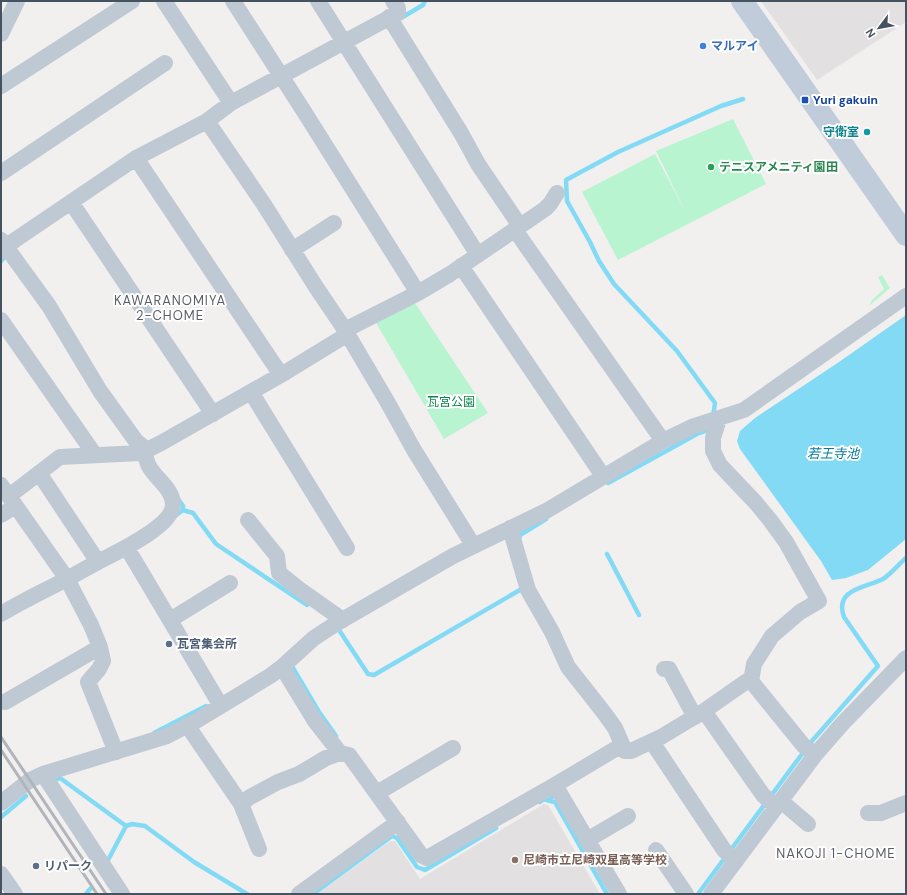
<svg xmlns="http://www.w3.org/2000/svg" width="907" height="895" font-family="'DM Sans','Noto Sans JP',sans-serif">
<rect width="100%" height="100%" fill="#f2efef"/>
<!-- education -->
<path fill="#e3e0e1" d="M761,1H906V22L817,80Z
M544,804L548,805L600,894H317L390,841H395L420,879Z"/>
<!-- green -->
<path fill="#b9f4d1" d="M733,119L766,184L618,260L582,192L655,154L685,211L656,151Z
M882,275L890,288L869,306L872,300L884,289L878,277Z
M413,300L488,413L444,439L375,321Z"/>
<!-- water -->
<path fill="#82daf5" d="M906,315V539L868,570L846,578L832,580L821,561L740,449L737,441L740,431L755,418L839,362Z"/>
<g fill="none" stroke-linecap="round" stroke-linejoin="round">
<!-- stream -->
<path stroke="#82daf5" stroke-width="4.5" d="M401,18L423,5L425,1
M1,261L7,254
M713,417L715,403L677,351L614,284L599,261L590,242L567,201L566,180L618,152L721,106L743,99
M608,483L697,434L711,429
M183,510L193,513L216,544L307,605
M175,516L183,510V506L178,499
M519,539L520,535L546,519
M607,554L639,615
M337,627L368,674L374,675L525,587
M290,663L319,712L336,736
M154,733L206,706
M52,781L60,778L126,826L132,824L145,826L194,862L247,894
M550,801L555,802L607,894
M540,802L544,799L550,801L555,791
M1,817L26,796
M107,862L126,826
M86,894L90,889
M313,894L392,836L397,838L417,867L425,870L496,828
M698,894L811,742L878,666L844,617C834,589 865,588 883,579C891,574 899,564 906,558"/>
<!-- street -->
<path stroke="#bec9d3" stroke-width="16" d="M164,1L231,103
M233,1L305,113L418,293
M318,1L478,255
M389,17L461,133L478,164L520,226
M1,34L17,1
M1,86L132,1
M207,121L263,203L316,287L345,330L388,403L414,450L473,545
M136,158L281,375
M1,173L165,63
M71,202L213,414
M515,230L663,441
M1,240L49,306L100,391L136,441L146,449L151,448L161,443L286,372L348,334
M292,250L334,223
M1,251L15,240L136,158L207,121L231,103L398,13V8L393,1
M461,266L603,476
M1,320L95,455
M345,330L418,293L450,274L545,209L550,204L557,193
M251,392L347,548
M719,419L713,438V451L720,465L756,503L770,520L786,542L819,601L800,612L772,636L754,664L751,681
M39,473L98,562
M1,485L67,579L91,625L100,647L103,661L99,669L88,682L116,752
M9,496L60,457L140,453L146,449
M1,515L16,506
M248,520L277,556L279,573L299,589L343,620
M510,528L528,590L552,632L568,667L605,714L615,728L625,751H631L661,737L704,711L747,681H751L803,745L815,755
M127,548L221,706
M1,614C21,602 42,592 63,581C75,575 86,568 98,562C115,553 174,526 173,504C172,482 142,474 146,449
M170,620L230,583
M282,667L315,721L340,753
M664,669H669L695,717
M5,702L100,647
M704,711L763,795L776,807
M187,725L241,804L259,849
M652,742L724,850L736,861
M43,774L122,894
M555,785L619,894
M377,793L453,748
M781,801L808,824
M1,803L30,780L43,774L167,736L196,721L270,676L282,667L314,638L337,623L453,556L546,511L663,441L694,426L744,410L906,296
M241,804L250,797L278,782L299,774L326,758L340,753L349,755L421,855L427,858L555,785L622,745
M868,813H881L906,803
M587,840L628,816
M656,850L686,894
M1,874L15,894
M299,894L398,822
M711,894L815,755L842,724L906,658"/>
<!-- secondary -->
<path stroke="#c0ccda" stroke-width="22" d="M742,1L906,235"/>
<!-- rail -->
<path stroke="#b1b4ba" stroke-width="3" d="M1,737L106,894
M1,750L97,894"/>
</g>
<!-- markers -->
<circle fill="#3f7fe0" stroke="#fff" stroke-width="1.5" cx="703" cy="46" r="4"/>
<rect fill="#1a4fb4" stroke="#fff" stroke-width="1.5" x="801" y="96" width="8" height="8" rx="2"/>
<circle fill="#0f9aa8" stroke="#fff" stroke-width="1.5" cx="867" cy="132" r="4"/>
<circle fill="#2e9e5b" stroke="#fff" stroke-width="1.5" cx="711" cy="167" r="4"/>
<g fill="#5c6f8a" stroke="#fff" stroke-width="1.5">
<circle cx="169" cy="644" r="4"/>
<circle cx="36" cy="866" r="4"/>
</g>
<circle fill="#8d6e63" stroke="#fff" stroke-width="1.5" cx="515" cy="860" r="4"/>
<g text-anchor="middle" dominant-baseline="central" stroke-width="4" stroke-linejoin="round" paint-order="stroke">
<!-- shop labels -->
<g font-size="12" font-weight="bold" fill="#366cbe" stroke="#fff" text-anchor="start">
<text x="711" y="46">マルアイ</text>
</g>
<!-- transit labels -->
<g font-size="12" font-weight="bold" fill="#164399" stroke="#fff" text-anchor="start">
<text x="813" y="100">Yuri gakuin</text>
</g>
<!-- culture labels -->
<g font-size="12" font-weight="bold" fill="#0d838f" stroke="#fff" text-anchor="end">
<text x="859" y="132">守衛室</text>
</g>
<!-- leisure labels -->
<g font-size="12" font-weight="bold" fill="#27864d" stroke="#fff" text-anchor="start">
<text x="719" y="167">テニスアメニティ園田</text>
</g>
<!-- park labels -->
<g font-size="12" fill="#0e884e" stroke="#fff">
<text x="451" y="402">瓦宮公園</text>
</g>
<!-- service labels -->
<g font-size="12" font-weight="bold" fill="#4e5e75" stroke="#fff" text-anchor="start">
<text x="177" y="644">瓦宮集会所</text>
<text x="44" y="866">リパーク</text>
</g>
<!-- education labels -->
<g font-size="12" font-weight="bold" fill="#785e54" stroke="#fff" text-anchor="start">
<text x="523" y="860">尼崎市立尼崎双星高等学校</text>
</g>
<!-- neighbourhood labels -->
<g font-size="13" letter-spacing="1" fill="#5b5f65" stroke="#fff">
<text x="170" y="300">KAWARANOMIYA<tspan x="170" dy="15">2-CHOME</tspan></text>
<text x="836" y="853">NAKOJI 1-CHOME</text>
</g>
<!-- water labels -->
<g font-size="13" font-style="italic" fill="#037a9e" stroke="#fff">
<text x="833" y="453">若王寺池</text>
</g>
</g>
<!-- border -->
<rect width="907" height="895" fill="none" stroke="#45525f" stroke-width="4"/>
<!-- north arrow -->
<g transform="translate(879 28) rotate(238)" stroke="#ffffff" stroke-width="3" paint-order="stroke">
<path d="M0-3L7 15L0 10L-7 15Z" fill="#45525f"/>
<text y="-6" font-size="11" font-weight="bold" text-anchor="middle" fill="#45525f">N</text>
</g>
</svg>
